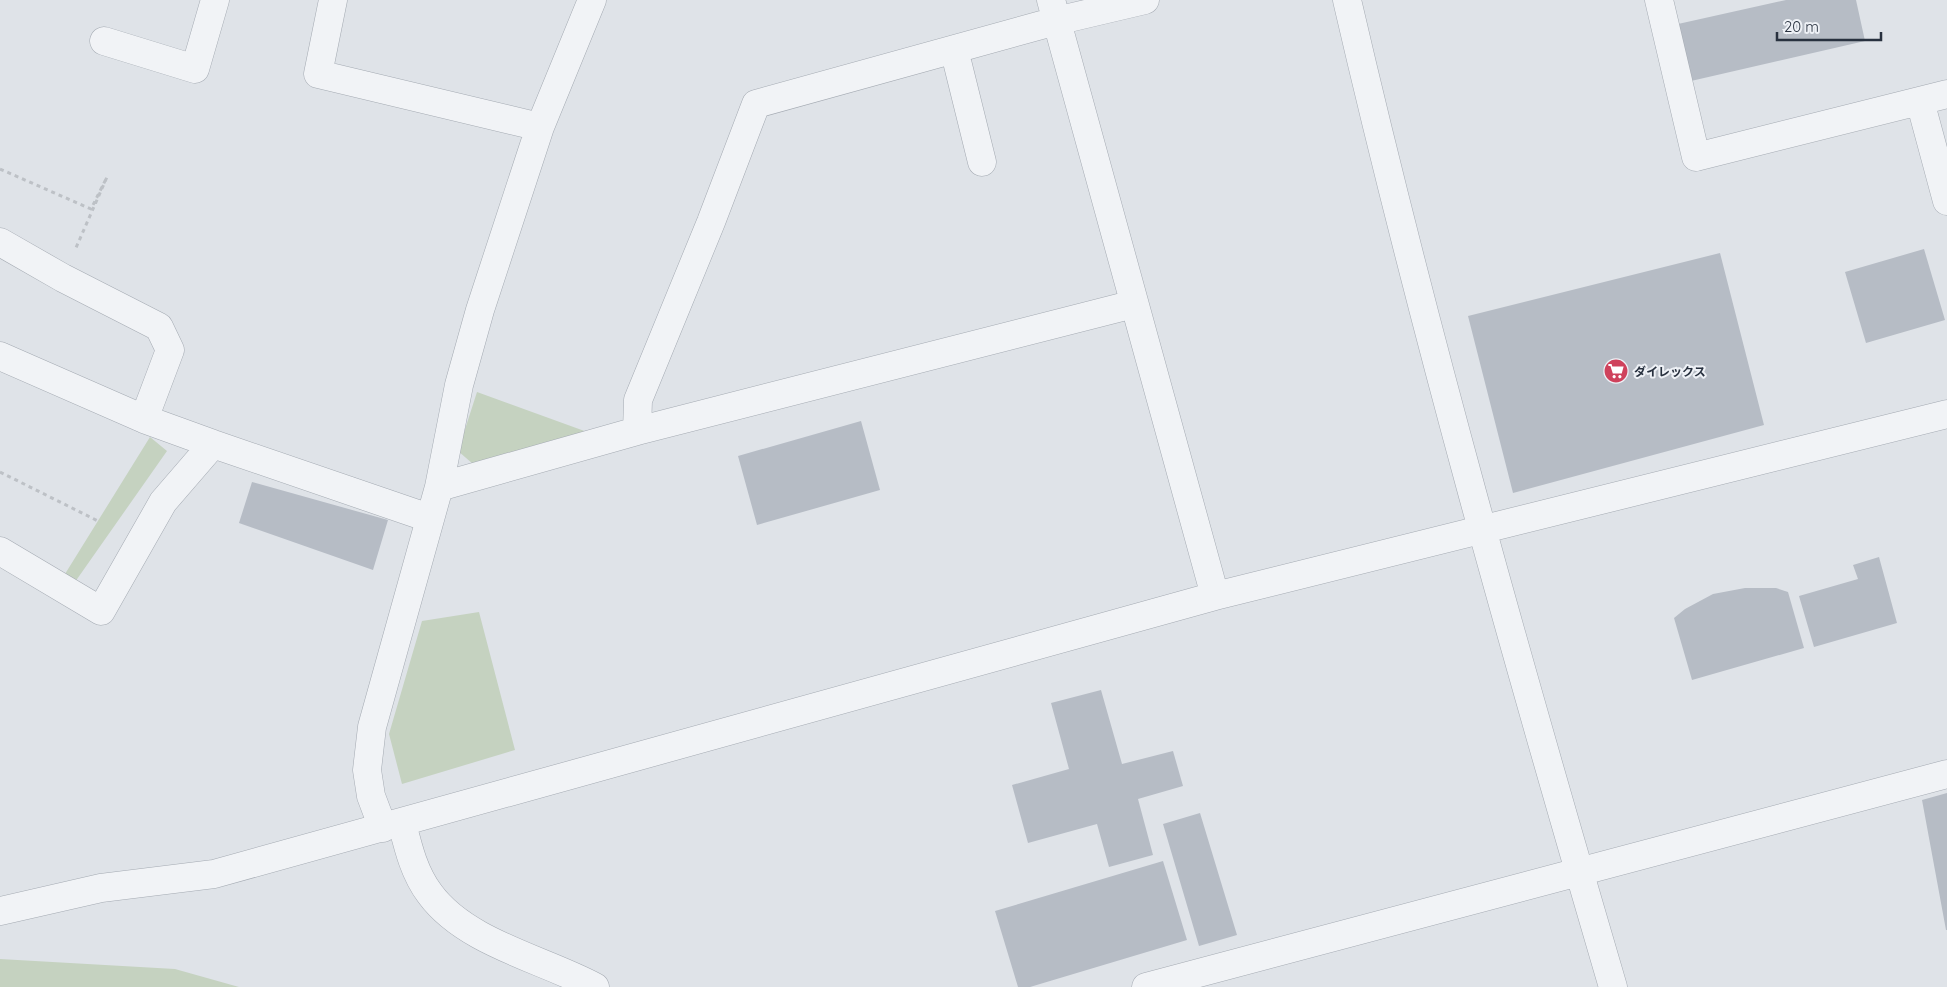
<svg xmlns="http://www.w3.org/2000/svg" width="1947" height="987" font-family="Quicksand,'Noto Sans JP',sans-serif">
<rect width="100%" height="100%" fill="#dfe3e8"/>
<!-- green -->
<path fill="#c5d2c0" d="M477,392L590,433L473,464L458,451Z
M150,437L167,451L75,582L65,574Z
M479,612L515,750L402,784L389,734L422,621Z
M0,959L175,969L239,987H0Z"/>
<!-- building -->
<path fill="#b6bcc5" d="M1786,0H1856L1865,41L1691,81L1678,24Z
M1924,249L1945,320L1866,343L1845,272Z
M1720,253L1764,425L1513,493L1468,316Z
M861,421L880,490L757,525L738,456Z
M252,482L388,520L373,570L239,523Z
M1879,557L1897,623L1814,647L1799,596L1858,579L1853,565Z
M1745,588H1776L1788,592L1804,648L1692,680L1674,618L1685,609L1713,594Z
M1101,690L1122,764L1173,751L1183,786L1138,799L1153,855L1109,867L1097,824L1028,843L1012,785L1069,769L1051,703Z
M1947,793V930H1946L1922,800Z
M1200,813L1237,935L1199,946L1163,824Z
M1163,861L1187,940L1030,987H1018L995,911Z"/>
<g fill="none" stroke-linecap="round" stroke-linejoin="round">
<defs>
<path id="minor" d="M333,0L318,74L540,127
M1051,0L1215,596
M1347,0C1424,332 1517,660 1613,987
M1659,0L1696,157L1947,94
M104,41L195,69L215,0
M954,49L982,162
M1920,101L1947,201
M0,242L63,278L159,327L170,350L144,419
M0,356L144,419L213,444
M637,431L638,400L711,222L756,104L1056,21L1145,0
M439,487L637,431L1134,304
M0,551L101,611L163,502L213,444L429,518
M402,823C408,847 414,873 430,894C466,943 543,959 595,987
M383,828L371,796L367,770L372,727L439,487L459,385L480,310L540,127L592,0
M0,911L101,888L214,874L1215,596L1947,414
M1146,987L1947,774"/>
</defs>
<!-- minor casing -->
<use href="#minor" stroke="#a4aab2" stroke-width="29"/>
<!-- path -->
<path stroke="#bdc1c6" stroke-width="3" stroke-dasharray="4 4" stroke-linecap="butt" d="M0,169L91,209L107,177L75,250
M0,472L98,521"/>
<!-- minor -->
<use href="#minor" stroke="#f1f3f6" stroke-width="28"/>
</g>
<!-- icons -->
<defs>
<symbol id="supermarket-disc" viewBox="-11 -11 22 22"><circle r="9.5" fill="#cf425c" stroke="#eef1f6"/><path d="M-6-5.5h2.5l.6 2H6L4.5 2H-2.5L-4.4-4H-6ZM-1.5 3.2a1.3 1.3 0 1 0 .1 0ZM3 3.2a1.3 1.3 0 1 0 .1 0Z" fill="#fff"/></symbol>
</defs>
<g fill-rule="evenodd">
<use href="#supermarket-disc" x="1602" y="357" width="28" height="28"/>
</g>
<g text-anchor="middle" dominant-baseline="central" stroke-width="4" stroke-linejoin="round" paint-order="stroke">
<!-- poi labels -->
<g font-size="12" font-weight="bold" fill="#28313f" stroke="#eef1f6" text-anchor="start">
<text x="1634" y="371">ダイレックス</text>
</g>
</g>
<!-- scale -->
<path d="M1777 32v8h104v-8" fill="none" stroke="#28313f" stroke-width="2.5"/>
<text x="1784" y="32" font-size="15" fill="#28313f" stroke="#eef1f6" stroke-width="4" paint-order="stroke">20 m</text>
</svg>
